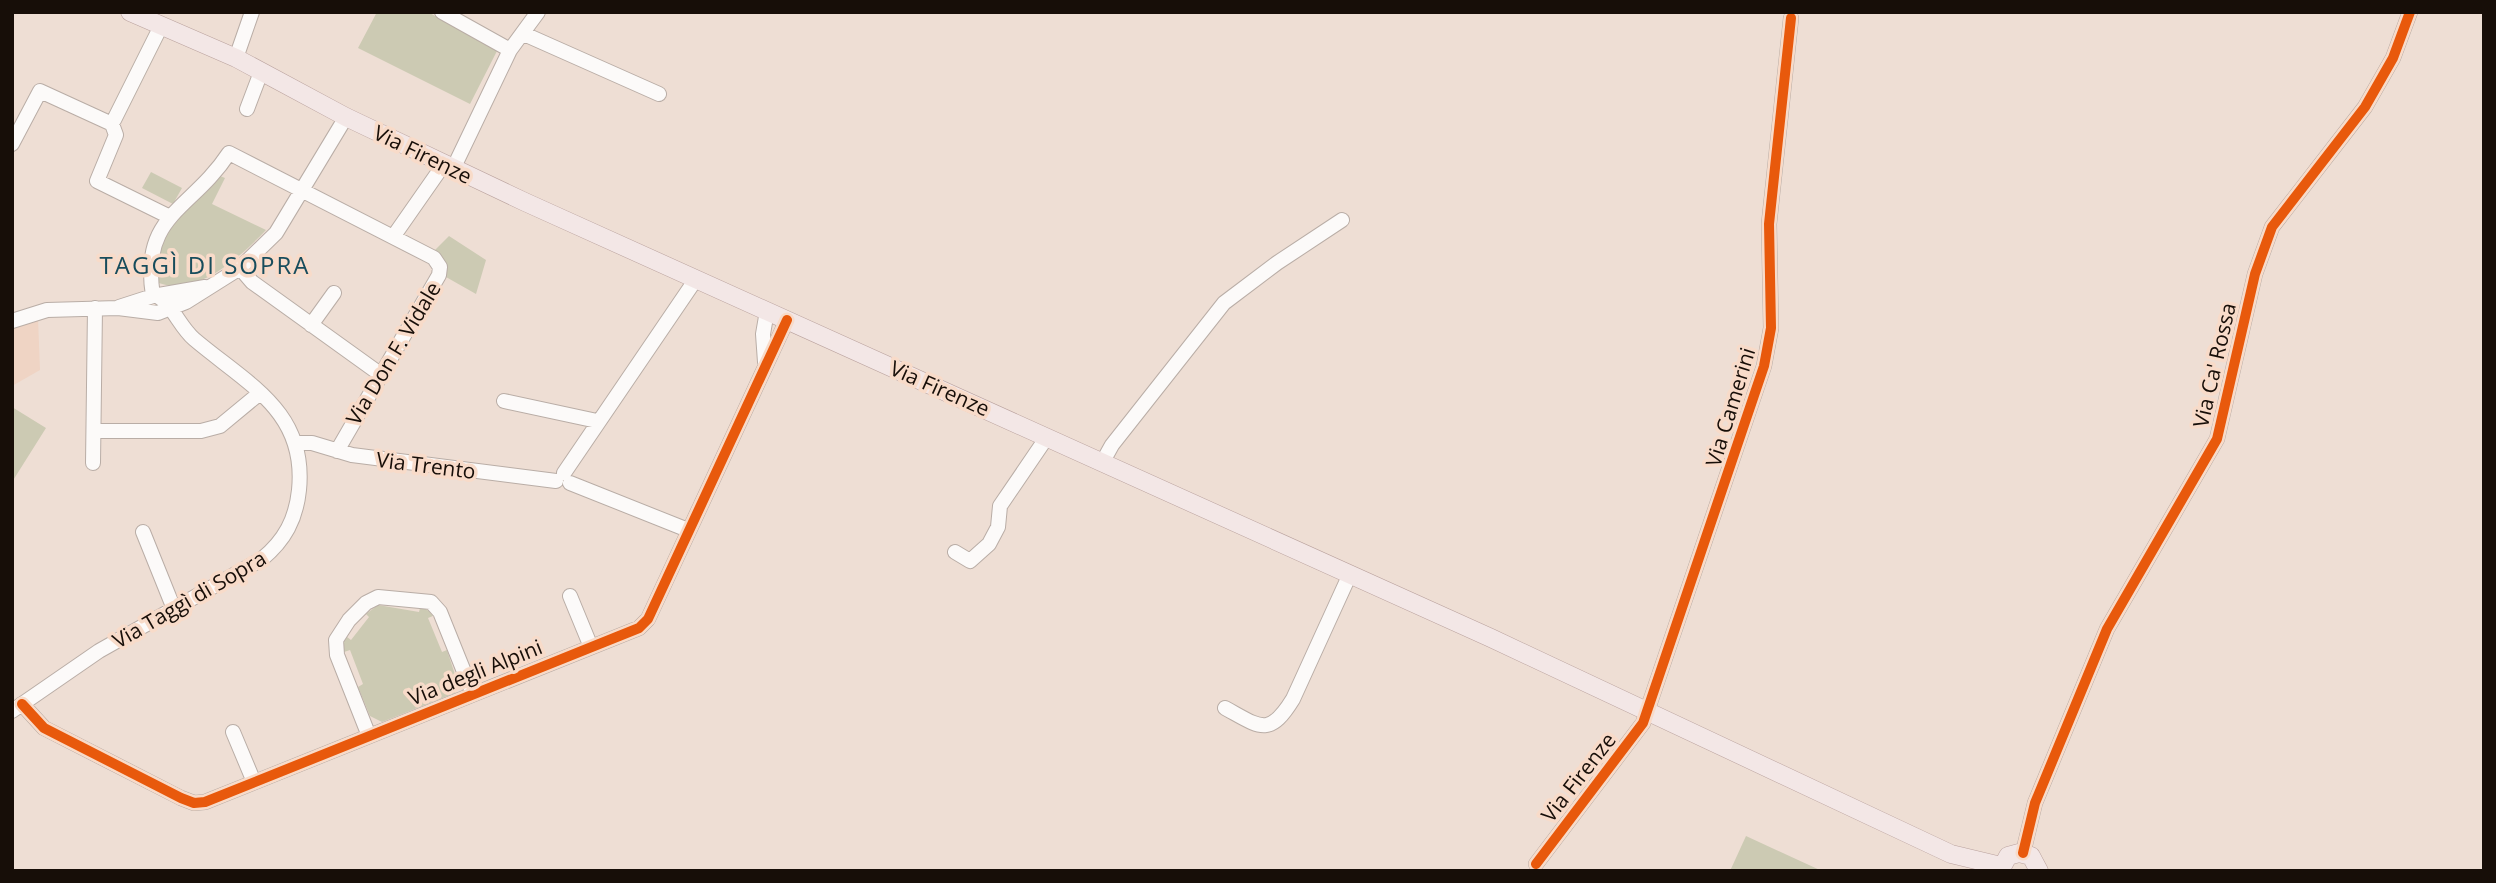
<svg xmlns="http://www.w3.org/2000/svg" width="2496" height="883" font-family="'Open Sans',sans-serif">
<rect width="100%" height="100%" fill="#eeded4"/>
<!-- built -->
<path fill="#efd4c4" d="M38,318L40,370L12,386V328Z"/>
<!-- green -->
<path fill="#cccab3" d="M377,12H428L497,51L470,104L358,48Z
M151,172L182,188L173,204L142,188Z
M220,176L225,178L212,204L266,230C241,256 198,297 159,283C158,274 154,264 155,256C156,226 202,196 220,176Z
M449,236L486,260L476,294L446,277V263L432,253Z
M12,407L46,428L12,482Z
M378,605L419,612L420,608C426,608 430,611 433,616L428,618L442,652L447,650L459,687L455,693L382,722L370,716L358,687L363,684L350,650L344,652L342,644L347,637L351,640L369,617L366,614Z
M1746,836L1822,871H1730Z"/>
<g fill="none" stroke-linecap="round" stroke-linejoin="round">
<defs>
<path id="minor" d="M442,12L510,50
M524,34L659,94
M236,58L252,12
M247,109L261,72
M114,120L161,26
M12,144L40,91L112,124L116,135L97,181L170,217
M453,169L510,50L538,12
M393,237L444,164
M240,268L252,282L380,374
M153,296C140,214 191,211 229,153L434,258L440,267L439,275L337,451
M119,307L153,296L205,287
M12,321L47,310L118,308L158,313L186,302L240,268L276,233L346,117
M311,325L334,293
M765,362L763,334L767,311
M504,401L597,421
M94,431H201L220,426L260,393
M297,443H312L352,455L556,481
M93,463L95,308
M1102,463L1112,445L1224,303L1277,263L1342,220
M564,473L696,279
M570,483L688,530
M143,532L174,609
M955,552L970,561L989,544L998,527L1000,506L1047,437
M570,596L591,647
M22,704L44,728L181,798L194,803L205,802L639,628L648,619L787,320
M1225,708C1260,727 1269,738 1293,699L1350,574
M12,711L99,651L262,559C285,540 296,519 299,490C307,411 247,384 194,339C179,326 173,305 156,295
M233,732L254,782
M369,736L337,655L336,640L349,620L366,603L378,597L431,602L440,612L473,694
M2023,853L2035,803L2107,629L2217,439L2255,274L2272,227L2365,107L2393,58L2410,12
M1536,864L1643,723L1764,366L1771,328L1769,224L1791,18"/>
<path id="major" d="M130,12L236,58L346,117L525,202L1491,638L1951,854L2001,866
M2000,871L2008,856L2019,853L2031,856L2039,871"/>
</defs>
<!-- minor casing -->
<use href="#minor" stroke="#b9ada6" stroke-width="16"/>
<!-- major casing -->
<use href="#major" stroke="#baa29e" stroke-width="19"/>
<!-- minor -->
<use href="#minor" stroke="#fcfaf9" stroke-width="14"/>
<!-- major -->
<use href="#major" stroke="#f3e7e6" stroke-width="18"/>
<defs>
<path id="cycleway" d="M22,704L44,728L181,798L194,803L205,802L639,628L648,619L787,320
M2023,853L2035,803L2107,629L2217,439L2255,274L2272,227L2365,107L2393,58L2410,12
M1536,864L1643,723L1764,366L1771,328L1769,224L1791,18"/>
</defs>
<!-- cycleway casing -->
<use href="#cycleway" stroke="#f8dbc9" stroke-width="15"/>
<!-- cycleway -->
<use href="#cycleway" stroke="#e8590c" stroke-width="10"/>
</g>
<g text-anchor="middle" dominant-baseline="central" stroke-width="7" stroke-linejoin="round" paint-order="stroke">
<!-- street labels -->
<g font-size="21" fill="#170e08" stroke="#f8dbc9">
<text transform="translate(423 154) rotate(26)">Via Firenze</text>
<text transform="translate(393 353) rotate(-59)">Via Don F. Vidale</text>
<text transform="translate(2214 365) rotate(-77)">Via Ca' Rossa</text>
<text transform="translate(940 388) rotate(24)">Via Firenze</text>
<text transform="translate(1730 407) rotate(-73)">Via Camerini</text>
<text transform="translate(426 465) rotate(7)">Via Trento</text>
<text transform="translate(189 599) rotate(-30)">Via Taggì di Sopra</text>
<text transform="translate(475 672) rotate(-22)">Via degli Alpini</text>
<text transform="translate(1578 777) rotate(-52)">Via Firenze</text>
</g>
<!-- quarter labels -->
<g font-size="24" letter-spacing="2" fill="#174c5c" stroke="#f8dbc9">
<text x="205" y="264">TAGGÌ DI SOPRA</text>
</g>
</g>
<!-- border -->
<rect width="2496" height="883" fill="none" stroke="#170e08" stroke-width="28"/>
</svg>
